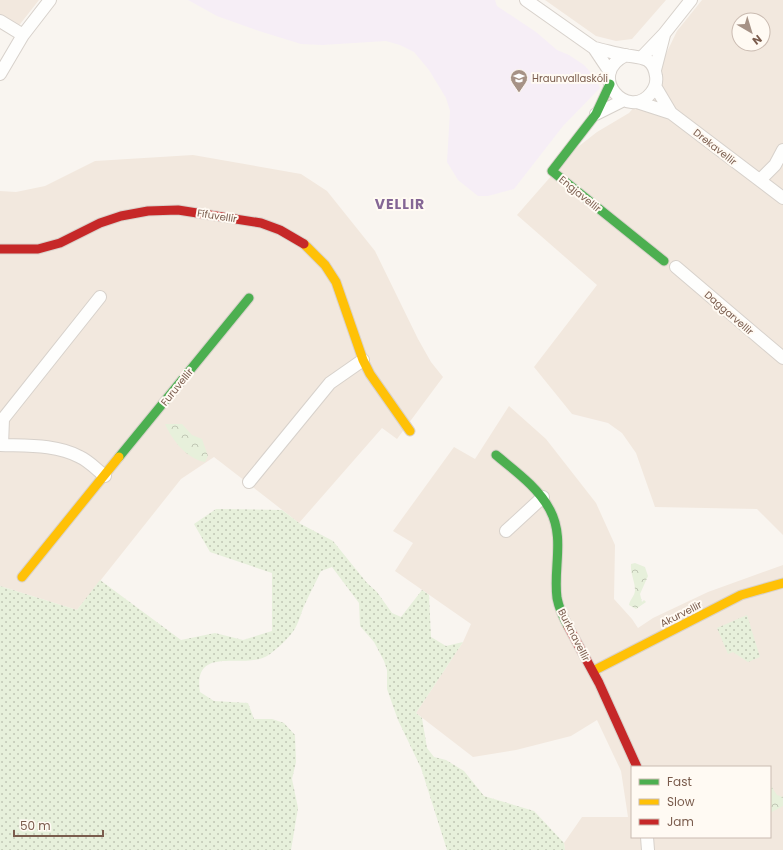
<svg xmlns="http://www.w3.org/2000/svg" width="783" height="850" font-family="Poppins,sans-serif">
<defs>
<pattern id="grass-dots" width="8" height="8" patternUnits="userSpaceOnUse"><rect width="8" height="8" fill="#e7f0db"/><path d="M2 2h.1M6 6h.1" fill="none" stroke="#c0c6b4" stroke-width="1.8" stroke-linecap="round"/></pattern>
<pattern id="park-crowns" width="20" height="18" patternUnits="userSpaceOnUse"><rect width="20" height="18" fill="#e7f0db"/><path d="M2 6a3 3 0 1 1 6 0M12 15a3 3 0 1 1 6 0" fill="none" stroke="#c0c6b4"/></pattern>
</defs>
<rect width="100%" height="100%" fill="#f9f5f0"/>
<!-- residential -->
<path fill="#f2e8de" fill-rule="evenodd" d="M0,0H39L17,28L0,19Z
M545,0H666L632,39L616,41L596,36Z
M702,0H783V535L757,509L655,507L636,453L622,433L608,423L572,414L534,367L597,285L517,215L574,150L597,132L629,113L657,81L665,56L677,31ZM739,20H763V44H739Z
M193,155L301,174L327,191L375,251L418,339L431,362L443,377L397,439L382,428L299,523L214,457L181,479L77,610L0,586V191L16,192L45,186L95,161Z
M509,406L546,439L596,503L615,545L614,599L632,619L638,628L653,618L708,592L783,565V850H565L564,843L582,817H628L621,771L597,720L571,736L516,750L473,757L416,713L463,642L471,624L395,571L413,543L393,531L454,447L475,459ZM632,767H770V837H632Z"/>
<!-- education -->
<path fill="#f6eef6" d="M188,0H495L497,6L536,32L557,50L569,55L584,65L595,77L600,88L563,126L514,189L488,196H478L458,180L447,162L450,111L446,98L429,70L414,52L400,45L386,41L322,45L301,44L259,31L217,16Z"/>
<!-- grass -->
<path fill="url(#grass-dots)" d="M216,509L282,510L299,523L333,541L367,583L377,592L392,613L401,617L422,590L429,595L431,637L446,646L463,642L416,713L422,718L427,748L434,757L446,760L464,771L484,796L534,811L564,843L565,850H447L421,768L398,720L387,689V670L384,661L374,642L360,626L359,603L332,567L321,571C316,582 310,593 305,604C301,612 299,623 294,630C289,638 278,648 270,654C248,672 192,642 200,692L214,701L248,703L254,719H272L284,723L295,735L296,762L292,779L298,808L291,850H0V586L77,610L100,580L181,640L215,633L243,640L272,631V573L210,552L194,524Z
M747,615L760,657L748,662L733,652L728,654L717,628Z"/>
<!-- park -->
<path fill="url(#park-crowns)" d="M165,424H182L192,435L202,439L208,456L205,462C187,459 172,440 165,424Z
M635,563L645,567L648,576L640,594L642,602L644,600L646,602L636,609L629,605C630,599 635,596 635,590C635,581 630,573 631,564Z
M771,786L777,795L783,797V806L770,813Z"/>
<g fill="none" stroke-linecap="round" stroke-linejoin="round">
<defs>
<path id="street" d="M526,0L594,48L610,72
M0,21L23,35
M594,48C604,50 614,53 624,55C639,58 653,55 656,76C657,82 655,88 651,93C628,122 585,75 626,55
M642,57L664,34L691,0
M655,70L664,35
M0,74L23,35L50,0
M655,86L671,113
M637,102L671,113L783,198
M596,114L624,100
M760,180L775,165L783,150
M676,267L783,358
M0,445C26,446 56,444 80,457C89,461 97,470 105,476
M2,445L3,419L100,297
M249,482L330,383L363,360
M506,531L543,497
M647,837L648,850"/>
<path id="fast" d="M610,84L596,114L552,171L664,261
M496,455C515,471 538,487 550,510C565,538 553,568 557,598C559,608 563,617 568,626
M119,457L249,298"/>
<path id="slow" d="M304,244L325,265L336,282L363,360L370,374L410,431
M22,577L119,457
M593,671L741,595L783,583"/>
<path id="jam" d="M0,249H38L60,243L100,223L121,216L148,211L178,210L261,223L280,230L304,244
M568,626L599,683L637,767"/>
</defs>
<!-- street casing -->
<use href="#street" stroke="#d7d1cb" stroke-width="14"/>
<!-- fast casing -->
<use href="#fast" stroke="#d9d2cb" stroke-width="11"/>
<!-- slow casing -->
<use href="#slow" stroke="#d9d2cb" stroke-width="11"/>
<!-- jam casing -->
<use href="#jam" stroke="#d9d2cb" stroke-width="11"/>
<!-- street -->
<use href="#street" stroke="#fefefd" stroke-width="12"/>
<!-- fast -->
<use href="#fast" stroke="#4caf50" stroke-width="9"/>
<!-- slow -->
<use href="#slow" stroke="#ffc107" stroke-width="9"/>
<!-- jam -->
<use href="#jam" stroke="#c62828" stroke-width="9"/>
</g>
<!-- icons -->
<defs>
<symbol id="school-pin" viewBox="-11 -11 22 30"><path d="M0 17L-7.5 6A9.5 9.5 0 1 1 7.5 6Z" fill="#a69286" stroke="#fffaf3"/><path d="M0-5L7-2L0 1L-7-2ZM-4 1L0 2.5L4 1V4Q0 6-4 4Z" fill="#fff"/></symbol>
</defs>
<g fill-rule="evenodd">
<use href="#school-pin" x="509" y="68" width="20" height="27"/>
</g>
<g text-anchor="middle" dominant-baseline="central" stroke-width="4" stroke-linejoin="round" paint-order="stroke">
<!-- poi labels -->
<g font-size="10" fill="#7a5c4d" stroke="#fffaf3" text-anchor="start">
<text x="532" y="78">Hraunvallaskóli</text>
</g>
<!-- street labels -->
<g font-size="10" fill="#7a5c4d" stroke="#fffaf3">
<text transform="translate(715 147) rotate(38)">Drekavellir</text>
<text transform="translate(580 194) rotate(39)">Engjavellir</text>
<text transform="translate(217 216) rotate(9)">Fífuvellir</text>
<text transform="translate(729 313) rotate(41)">Daggarvellir</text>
<text transform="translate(177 387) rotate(-51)">Furuvellir</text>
<text transform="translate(681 614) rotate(-27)">Akurvellir</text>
<text transform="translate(574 635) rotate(63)">Burknavellir</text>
</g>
<!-- district labels -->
<g font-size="14" font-weight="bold" letter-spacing="1" fill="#846695" stroke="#fffaf3">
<text x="400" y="204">VELLIR</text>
</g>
</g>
<!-- legend -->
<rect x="631" y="766" width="140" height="72" fill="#fffaf3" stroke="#cabbb1"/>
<rect x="639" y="779" width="20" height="6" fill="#4caf50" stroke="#cabbb1"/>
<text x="667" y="786" font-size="12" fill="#7a5c4d">Fast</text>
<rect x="639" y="799" width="20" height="6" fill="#ffc107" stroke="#cabbb1"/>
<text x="667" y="806" font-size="12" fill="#7a5c4d">Slow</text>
<rect x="639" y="819" width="20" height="6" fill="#c62828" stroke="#cabbb1"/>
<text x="667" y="826" font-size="12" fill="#7a5c4d">Jam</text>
<!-- north arrow -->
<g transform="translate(751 32) rotate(142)"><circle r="19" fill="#fffaf3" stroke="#cabbb1"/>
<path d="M0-3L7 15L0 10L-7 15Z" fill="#a69286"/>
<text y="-6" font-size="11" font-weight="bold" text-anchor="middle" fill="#7a5c4d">N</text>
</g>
<!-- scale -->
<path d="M14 830v6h89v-6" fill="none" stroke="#7a5c4d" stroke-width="2"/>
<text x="20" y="830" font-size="12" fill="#7a5c4d" stroke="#fffaf3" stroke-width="3" paint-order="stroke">50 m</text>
</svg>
